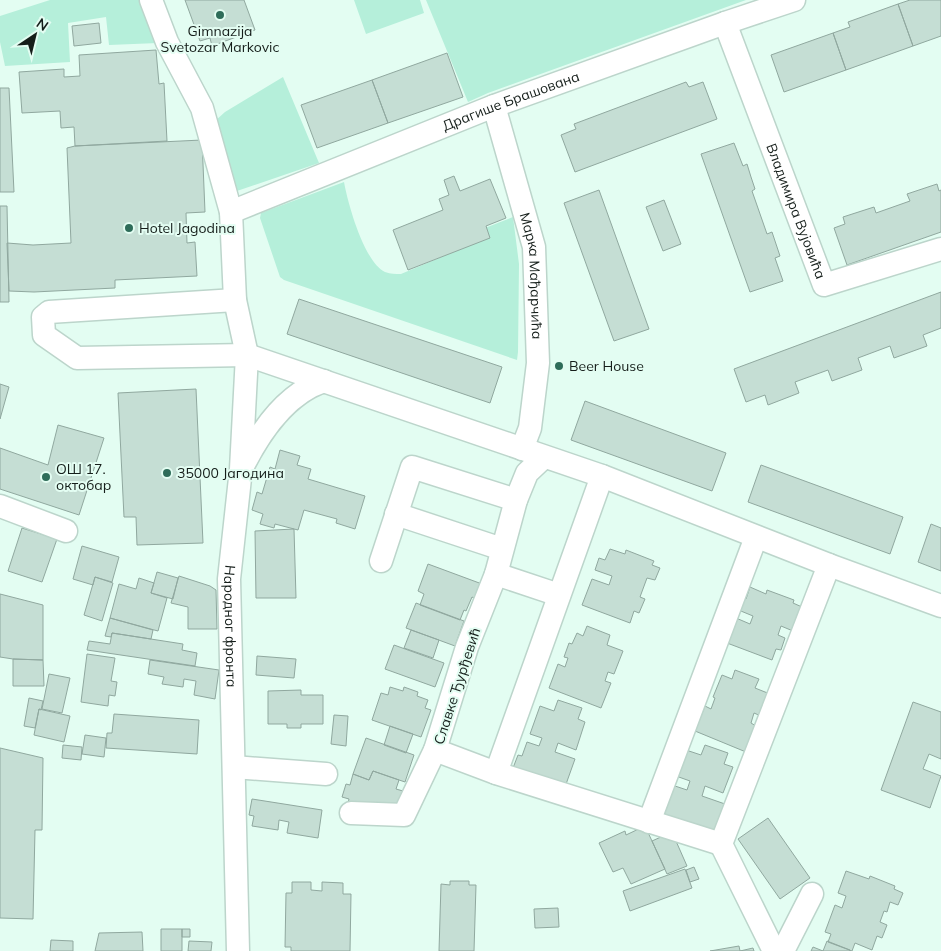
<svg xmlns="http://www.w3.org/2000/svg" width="941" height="951" font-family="Mulish,sans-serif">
<rect width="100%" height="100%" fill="#e3fdf2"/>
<!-- green -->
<path fill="#b5efda" d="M50,0H142L158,43L109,45L106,17L68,23L70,62L5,66L0,42V16Z
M354,0H420L424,13L366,34Z
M426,0H746L488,93L468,102Z
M283,77L319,163L234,192L215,121L225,112Z
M344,182C348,204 364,262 385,272C391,274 395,274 401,274L489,237L485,228L513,217L519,264L518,352L517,360L284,280L280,277L260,218L261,213Z"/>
<!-- building -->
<path fill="#c5ded4" stroke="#90a89f" d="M185,0H244L255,30L212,46L210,38L200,41Z
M910,0H941V36L913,46L898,4Z
M898,4L913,46L846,70L833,33L850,27L848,22Z
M99,23L101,43L74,46L72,26Z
M833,33L846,70L784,92L771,55Z
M156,50L159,84L164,83L167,141L75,146L74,127L61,128L60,111L22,113L19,72L64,69V77L80,76L79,55Z
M447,53L463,97L388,123L372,80Z
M372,80L388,123L317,148L301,105Z
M686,82L689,87L703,82L717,119L575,172L561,135L576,129L574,124Z
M0,88H9L14,192H0Z
M202,140L205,212L186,213L187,243L195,242L197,276L115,280V288L34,292L9,291L7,243L33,245L71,243L67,148L75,146Z
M734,143L743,166L747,164L751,177L755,189L752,191L767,234L772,232L780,256L775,258L783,281L750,292L701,154Z
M454,176L460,191L490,179L506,218L486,226L490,238L408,270L393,230L443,210L439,199L449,195L444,180Z
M937,184L939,191L941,190V232L847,265L834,228L845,224L843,217L874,207L876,213L910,201L907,194Z
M599,190L649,329L614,341L564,203Z
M664,200L681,244L663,251L646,207Z
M0,206H7L9,302H0Z
M941,292V328L923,335L927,346L894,358L890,346L858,358L862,370L832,381L828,370L795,382L799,393L768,405L765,395L746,402L734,369Z
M299,299L502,367L490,403L287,334Z
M0,384L9,387L0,419Z
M196,389L203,543L137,545L136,517H124L118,393Z
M585,401L726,453L712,491L571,440Z
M58,425L104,438L79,515L0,489V448L48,465Z
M280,450L300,456L297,465L311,469L308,479L365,496L355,529L336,523L337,519L304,510L298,530L275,524L274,528L260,524L263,514L252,510L257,492L262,494L270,467L275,469Z
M761,465L903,517L890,554L748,502Z
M931,524L941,528V571L918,562Z
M22,528L57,539L42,582L8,571Z
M294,529L296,598H256L255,531Z
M82,546L119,557L112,582L95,577L93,585L73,579Z
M610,549L625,554L626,550L654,561L652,565L660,568L655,580L647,578L640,597L645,599L639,613L634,611L630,623L582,605L592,579L609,585L612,576L595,570L599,558L605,560Z
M428,564L482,584L476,599L472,597L466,611L464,610L460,620L420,605L424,594L418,591Z
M157,572L178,578L173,599L151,593Z
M179,576L210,586L216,590L217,629H188V607L171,603Z
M95,577L113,583L102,621L84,615Z
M139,578L154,583L151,593L167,598L158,631L110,618L119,584L136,589Z
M750,587L766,594L767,590L794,600L793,603L802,607L793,631L781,626L778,635L785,638L781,650L776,649L772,660L727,643L736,618L750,624L753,616L736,609L740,597L746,599Z
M0,594L43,605V660L13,659L0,657Z
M416,603L464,621L455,646L406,628Z
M110,618L153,630L151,639L112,633L111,637L105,636Z
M587,626L610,635L607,645L623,651L614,674L608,672L605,681L611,683L601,708L549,688L558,664L565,667L568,658L564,657L569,643L572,644L577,633L583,636Z
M411,630L439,640L433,658L404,648Z
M112,633L183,644L182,650L197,653L195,666L87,650L89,641L110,644Z
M394,645L444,663L435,687L385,669Z
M87,654L115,658L111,681L117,682L115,696L109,695L108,706L81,702Z
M257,656L296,659L294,678L256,675Z
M13,659L43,660L44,686H13Z
M150,660L219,670L215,699L194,695L196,681L184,679L183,687L162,684L164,677L148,674Z
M735,670L759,679L755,688L770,694L761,716L754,713L751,723L756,726L746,752L695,731L705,706L711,709L715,698L713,697L722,675L732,679Z
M49,674L70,678L62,713L42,709Z
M390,687L403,691L404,687L418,692L417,696L428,700L425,708L431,710L421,737L372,720L381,693L388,695Z
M301,690V695H323V724H301V728H287V724H268V691Z
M29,698L43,701L41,710L39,709L35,728L24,726Z
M558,700L582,708L578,719L585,722L576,750L558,743L555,752L575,759L565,787L513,768L518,755L522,756L527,742L539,746L542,738L530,734L540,706L554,711Z
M913,702L941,712V759L929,754L923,769L941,776L930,808L881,790Z
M39,709L70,716L64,742L34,735Z
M114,714L199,720L197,754L106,748L107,733H112Z
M334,715L348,716L346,746L331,744Z
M390,726L413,734L406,753L384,745Z
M85,735L106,738L104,757L82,754Z
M366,738L414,755L405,782L373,771L369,780L353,774Z
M63,745L82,747L81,760L62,758Z
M705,745L728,753L724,764L733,767L723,793L705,786L702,796L725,804L714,833L662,813L672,785L687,790L690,781L676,776L686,750L701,755Z
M0,748L43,758L42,830H35L33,919L0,918Z
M373,771L399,780L396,789L403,791L394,815L348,803L349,799L342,797L346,784L350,785L353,774L369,780Z
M252,799L322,810L318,838L287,833L289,822L279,820L278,830L252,826L254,816L249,815Z
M768,818L810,878L780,899L738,839Z
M645,826L665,869L631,884L623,868L613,872L599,843L625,831L626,835Z
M672,832L687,866L667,874L652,841Z
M694,867L699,879L690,882L686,870Z
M685,869L692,888L630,911L623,891Z
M846,871L869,879L870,876L895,886L894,889L903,893L898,905L890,902L887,912L884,911L880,922L887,925L882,938L877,936L872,950L855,943L852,951L828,942L831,934L825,932L835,905L842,908L846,896L838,893Z
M450,881H469V885H476L474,951H439L441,884L450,885Z
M292,882H311V890L322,891V882L343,883V894H351L350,951H291V947H285L286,893H292Z
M558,908L559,927L535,928L534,909Z
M161,929H182V951H161Z
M182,929H190V937H182Z
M142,932L143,951H95L99,933Z
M51,940L73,941V951H50Z
M189,941L212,942L211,951H188Z
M827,941L850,950V951H811L813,947L823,951Z
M739,946L740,951L753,948L754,951H710Z"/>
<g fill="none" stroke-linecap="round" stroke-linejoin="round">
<defs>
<g id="minor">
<path id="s1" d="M151,0L167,42L202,108L231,212L235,300L247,355L241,469L229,579L238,951"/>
<path id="s2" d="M725,23L824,285L941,249"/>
<path id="s3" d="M494,106L534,247L538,363L530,428L522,449"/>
<path id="s4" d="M231,212L494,106L725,23L794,0"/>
<path d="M235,300L49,312L43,317L44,335L77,358L247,355L602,476L829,565L941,606"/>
<path d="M544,457L527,473L516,500L496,574L467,647L435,750L496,773L721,844"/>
<path d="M243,466C260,432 287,393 324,381"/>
<path d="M0,506L66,531"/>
<path d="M396,514L502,549"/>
<path d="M381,561L412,467L516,500"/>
<path d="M496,574L559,595"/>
<path d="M234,767L326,774"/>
<path d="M496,773L602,476"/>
<path d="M351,813L404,815L435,750"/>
<path d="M649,822L756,537"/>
<path d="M774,951L721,844L829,565"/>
<path d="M783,951L812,894"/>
</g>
</defs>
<!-- minor casing -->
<use href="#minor" stroke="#bcd5cb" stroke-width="25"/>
<!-- minor -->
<use href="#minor" stroke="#fff" stroke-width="22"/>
</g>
<!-- markers -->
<g fill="#2e6c59" stroke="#e3fdf2" stroke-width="2">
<circle cx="220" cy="15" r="5"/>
<circle cx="129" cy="228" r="5"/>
<circle cx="559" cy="366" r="5"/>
<circle cx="167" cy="473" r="5"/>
<circle cx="46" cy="477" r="5"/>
</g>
<g text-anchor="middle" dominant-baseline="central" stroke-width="4" stroke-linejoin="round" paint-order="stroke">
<!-- poi labels -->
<g font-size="14" fill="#151e1a" stroke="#e3fdf2" text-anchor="start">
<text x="220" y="31" text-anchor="middle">Gimnazija<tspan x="220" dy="16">Svetozar Markovic</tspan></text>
<text x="139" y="228">Hotel Jagodina</text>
<text x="569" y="366">Beer House</text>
<text x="56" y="469">ОШ 17.<tspan x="56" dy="16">октобар</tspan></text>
<text x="177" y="473">35000 Јагодина</text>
</g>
<!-- street labels -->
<g font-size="14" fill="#151e1a" stroke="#e3fdf2">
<text stroke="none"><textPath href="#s4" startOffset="301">Драгише Брашована</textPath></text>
<text stroke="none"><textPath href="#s2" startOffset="201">Владимира Вујовића</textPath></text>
<text stroke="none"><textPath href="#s3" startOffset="175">Марка Мађарчића</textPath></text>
<text stroke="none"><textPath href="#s1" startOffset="644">Народног фронта</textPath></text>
<text transform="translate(457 686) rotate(-72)">Славке Ђурђевић</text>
</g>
</g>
<!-- north arrow -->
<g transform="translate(35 35) rotate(35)" stroke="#e3fdf2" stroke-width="4" paint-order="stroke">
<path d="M0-4L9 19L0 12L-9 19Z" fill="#151e1a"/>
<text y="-8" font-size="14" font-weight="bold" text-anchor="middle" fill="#151e1a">N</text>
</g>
</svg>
